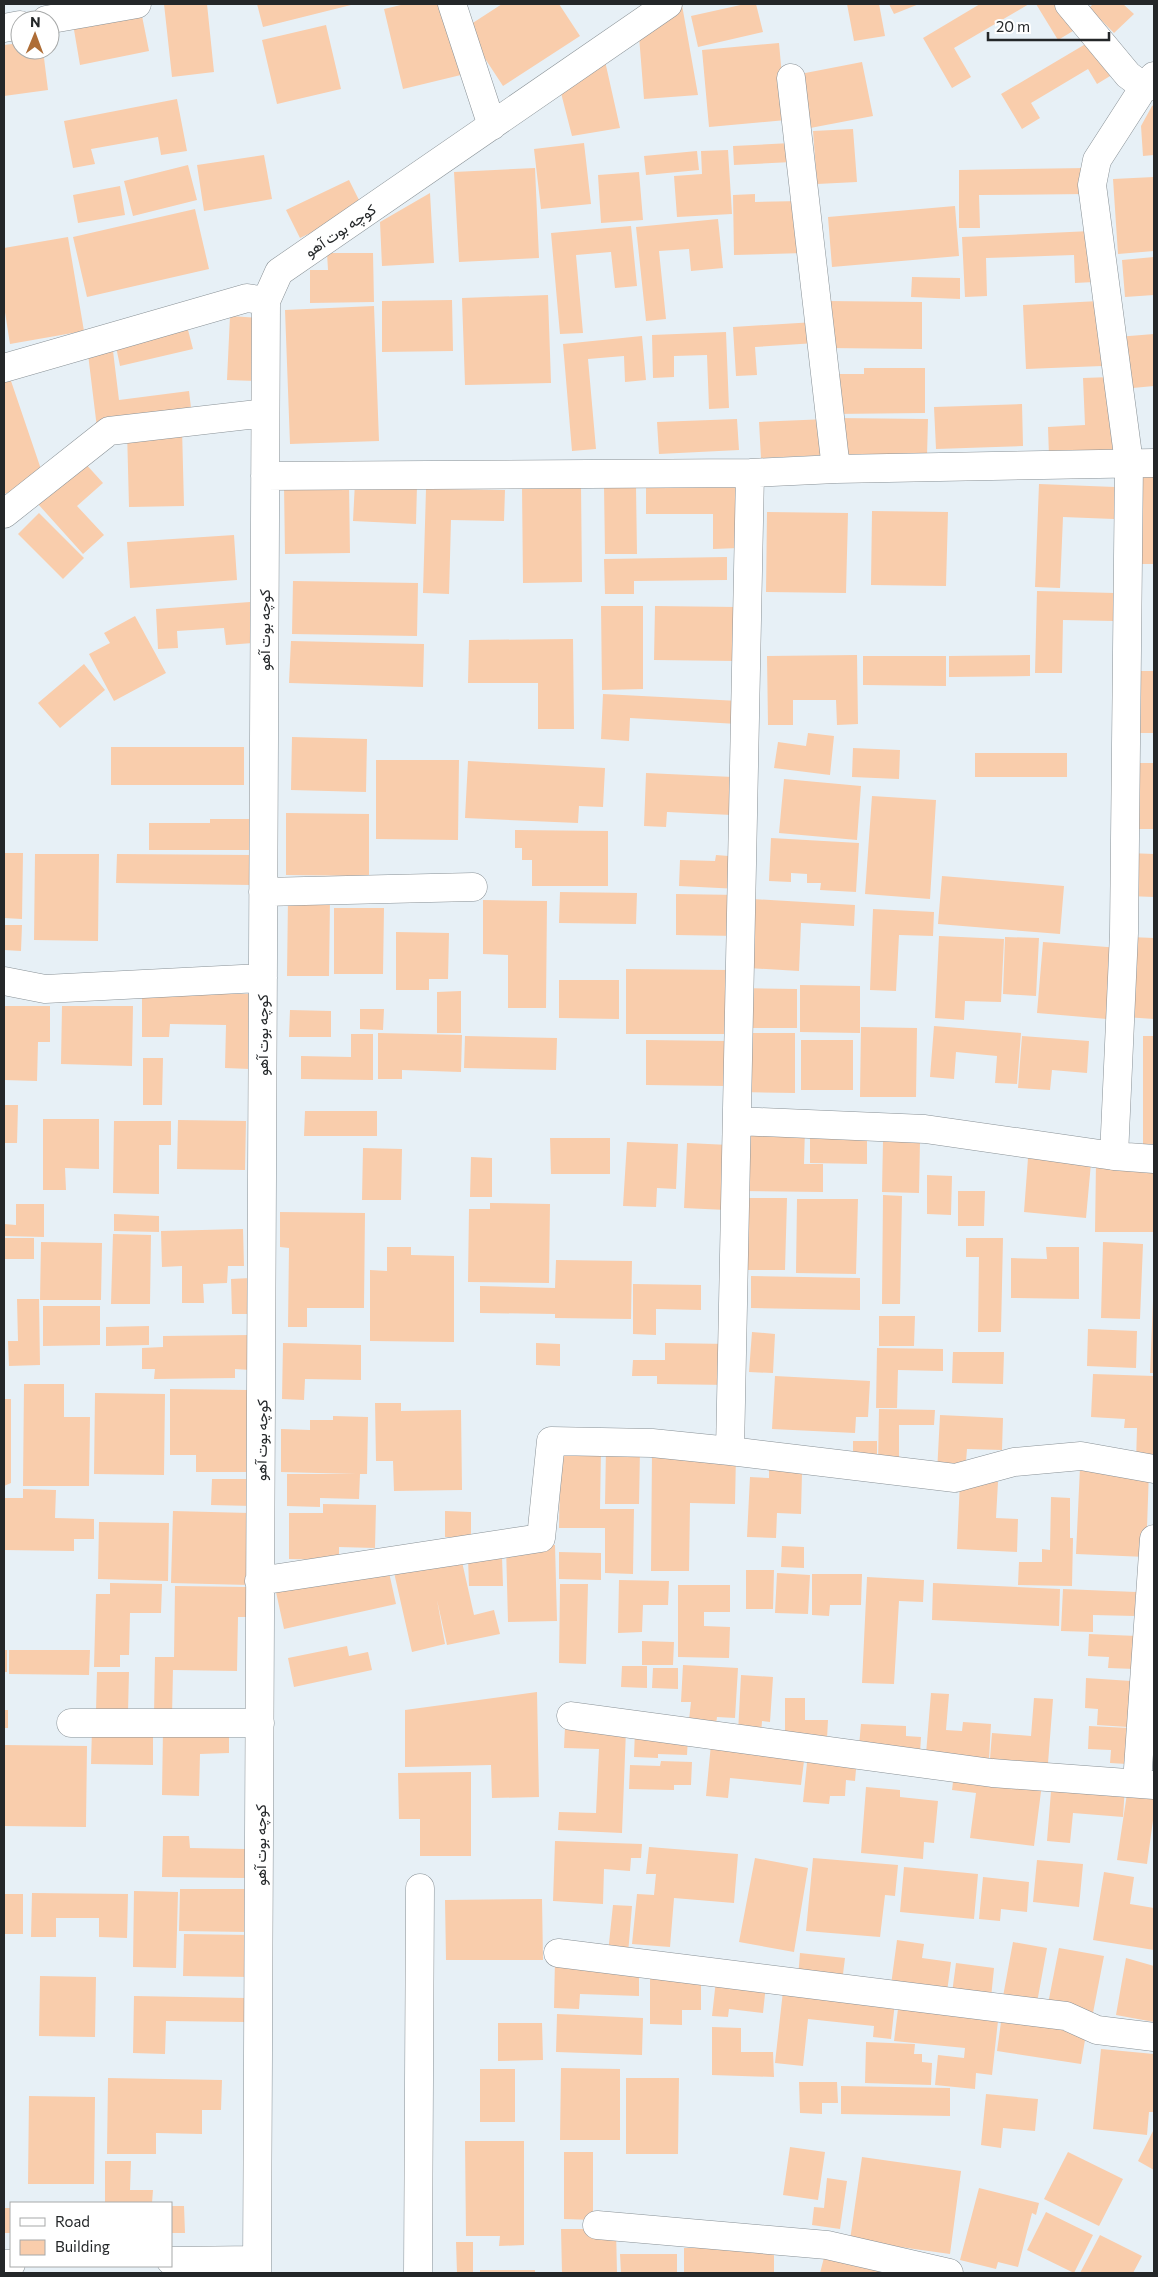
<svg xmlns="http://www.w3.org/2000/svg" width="1158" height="2277" font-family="Commissioner,Vazirmatn,sans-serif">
<rect width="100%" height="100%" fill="#e7f0f6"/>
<!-- building -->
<path fill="#f9cdac" d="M164,4H207L214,72L172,77Z
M257,4H355L263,27Z
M405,4H448L465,74L403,89L384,9Z
M502,4H559L580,36L503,86L465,28Z
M745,4H756L763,32L698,47L691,16Z
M847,4H879L885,36L854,41Z
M889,4H919L894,14Z
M980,4H1029L954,48L971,77L952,88L923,38Z
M1036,4H1057L1073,31L1058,40Z
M1093,4H1123L1134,14L1114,33L1089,8Z
M682,5L698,95L644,99L639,36Z
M141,11L149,51L80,65L73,24Z
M326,25L341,89L277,104L262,40Z
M1094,39L1115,73L1097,84L1088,69L1031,103L1040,118L1022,129L1001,94Z
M20,43V50H43L48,90L4,96V45Z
M779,43L786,120L709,127L702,50Z
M605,61L620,128L572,136L561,93Z
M862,62L873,116L805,129L795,75Z
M177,99L187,151L161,155L158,137L91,149L95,164L73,168L64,121Z
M1154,105V155L1143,156L1141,126L1152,106Z
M853,129L857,182L817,184L813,131Z
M584,143L591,204L541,209L534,149Z
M791,143L792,162L734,165L733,146Z
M728,150L732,214L677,217L674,176L702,174L701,151Z
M697,151L699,170L646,175L644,156Z
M264,155L272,199L204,211L197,165Z
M188,165L197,200L133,216L124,181Z
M535,168L539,258L459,262L454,172Z
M1087,168V194L979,195L980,228H959V170Z
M639,172L643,220L601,223L598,175Z
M1154,177V251L1118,254L1113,179Z
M349,180L363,208L300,238L286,210Z
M120,186L125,215L78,223L73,195Z
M430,193L434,263L382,266L380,222Z
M755,194V202L802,201L804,253L734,255L733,195Z
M955,206L959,256L832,267L828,217Z
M195,209L209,269L87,297L73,237Z
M718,219L723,268L691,271L689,249L659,251L666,319L646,321L636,227Z
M631,226L637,286L615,288L611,252L576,255L583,333L560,334L551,233Z
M1091,231L1094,282L1075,283L1074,255L986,258L987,296L965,297L962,237Z
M68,237L84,331L10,344L4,306V248Z
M327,253H373L374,302L310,303V270H328Z
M1154,257V295L1125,297L1122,260Z
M912,277L960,278V299L911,297Z
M548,295L551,383L465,385L462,298Z
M452,300L453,351L382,352V301Z
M827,301L922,302V349L827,348Z
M1099,301L1102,366L1026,369L1023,305Z
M374,306L379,441L290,444L285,310Z
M230,316L259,318L256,381L227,380Z
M815,322L816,343L755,347L757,375L736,376L733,327Z
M187,326L193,349L120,366L115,342Z
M726,332L729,408L709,409L707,355L674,356V377L653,378L652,335Z
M1154,334V386L1122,389L1117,337Z
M642,336L646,380L625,382L624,356L588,359L596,449L572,451L563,344Z
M113,351L119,400L189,391L192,416L97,428L88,354Z
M864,368H925V413L833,414L832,374H864Z
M1111,377L1113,454L1049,456L1048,427L1085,425L1083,378Z
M10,378L45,481L4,494V380Z
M1022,404L1023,446L936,449L934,407Z
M836,418L928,419L927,456L835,455Z
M737,419L739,450L659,454L657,422Z
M827,419L828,455L761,458L759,422Z
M182,428L184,506L129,507L127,430Z
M84,462L103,483L77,506L104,535L83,554L38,504Z
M1137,477H1154V564H1138Z
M355,482L417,485L416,524L353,521Z
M349,484L350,553L285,554L284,485Z
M1039,484L1115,487L1114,519L1063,517L1060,588L1035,587Z
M646,485H739V548L713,549V514H646Z
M522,486H581L582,582L523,583Z
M604,486H636L637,554H605Z
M426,489L505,490L504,521L451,520L449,594L423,593Z
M872,511L948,512L946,586L871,585Z
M767,512L848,513L846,593L766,592Z
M39,513L84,558L63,579L18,534Z
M234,535L237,580L130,588L127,542Z
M727,557V580L634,581V594H605L604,559Z
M293,581L418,583L417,636L292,634Z
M1037,591L1115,593L1114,621L1063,620L1062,673H1035Z
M250,602L253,643L226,645L224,628L177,631L178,648L158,649L156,609Z
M601,606H643V689L602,690Z
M655,606L737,607L736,661L654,660Z
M135,616L166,673L114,701L89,654L110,643L104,633Z
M573,639L574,729H538V683H468L469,640Z
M291,641L424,644L423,687L289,683Z
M857,655L858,724L837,725L836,700H793V725H768L767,656Z
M1030,655V676L949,677V656Z
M863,656H946V686L863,685Z
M84,664L105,690L60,728L38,703Z
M1140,671H1154V733H1138Z
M603,694L739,701L738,724L630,718L629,741L601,739Z
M808,733L834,736L830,775L774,768L778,742L806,746Z
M292,737L367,739L366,792L291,790Z
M111,747H244V785H111Z
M853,748L900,750L899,779L852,777Z
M975,753H1067V777H975Z
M376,760H459L458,840L376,839Z
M468,761L605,768L603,807L579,806L578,823L465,818Z
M1137,763H1154V829H1137Z
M646,773L733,777L732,815L667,812L666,827L644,826Z
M784,779L861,786L857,840L779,833Z
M872,796L936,800L930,899L865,894Z
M286,813L369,814V876L286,875Z
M210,819H250V850H149V823H210Z
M515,830L608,831V886H532V860H522V848H515Z
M771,838L859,843L856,892L820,890L821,883H807V874L791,873V882L769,881Z
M4,853H23L22,919L4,918Z
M1129,853L1154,854V897L1128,896Z
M35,854H99L98,941L34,940Z
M117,854L251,855V885L116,883Z
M716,855L741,857L739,889L679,886L680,860L715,861Z
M942,876L1064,886L1060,934L938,924Z
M560,892L637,893L636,924L559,923Z
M676,894L739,895L738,936L676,935Z
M288,897L330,898L329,976H287Z
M752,899L855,905L854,926L801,923L799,971L748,968Z
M483,900L547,901L546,1008H508V955L483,954Z
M334,908H384L383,974H334Z
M873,909L934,912L933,936L899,935L896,991L870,990Z
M4,925H22L21,951L4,950Z
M396,932L449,933L448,979H429V990H396Z
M939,936L1004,939L1001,1002L965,1001L964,1020L935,1018Z
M1005,937L1039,938L1036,996L1003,994Z
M1130,937L1154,938V1019L1125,1017Z
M1043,942L1120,948L1107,1019L1037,1013Z
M626,969L731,970L730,1034H626Z
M559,980H619V1019L559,1018Z
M800,985L860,986V1033L800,1032Z
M741,988L797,989V1028H741Z
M461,991V1033H437V992Z
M142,992L252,994L250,1069L225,1068L226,1025L170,1024L169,1037H142Z
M4,1006H50V1042H38L37,1081L4,1080Z
M62,1006H133L132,1066L61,1064Z
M360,1009H384L383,1030L360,1029Z
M290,1010L331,1011V1037H289Z
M934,1026L1021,1033L1017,1084L995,1083L997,1056L956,1052L954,1079L930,1077Z
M861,1027L917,1028L916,1097H860Z
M378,1033L462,1035L461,1072L402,1070V1079H378Z
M742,1033H795V1093L741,1092Z
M351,1034H373V1080L301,1079V1056L351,1057Z
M465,1036L557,1038L556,1070L464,1068Z
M1022,1036L1089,1041L1087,1073L1052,1070L1050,1090L1018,1088Z
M1143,1036H1154V1144H1143Z
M646,1040L727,1041V1086L646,1085Z
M801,1040H853V1090H801Z
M143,1058H163L162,1105H143Z
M4,1105H18L17,1143H4Z
M305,1111H377V1136H304Z
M43,1119H99V1169L65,1168L66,1190H43Z
M178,1120L246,1121L245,1170L177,1169Z
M114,1121H171V1145H159V1194L113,1193Z
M740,1128H805L804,1164H823V1192L740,1191Z
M810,1132H867V1164L810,1163Z
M550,1138H610V1174H551Z
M883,1141H920L919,1193L882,1192Z
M627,1142L678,1144L676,1189L657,1188L656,1207L623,1206Z
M687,1143L729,1145L726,1210L684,1208Z
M363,1148L402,1149L401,1200H362Z
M471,1157L492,1158V1197H470Z
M1028,1158L1091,1163L1086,1218L1024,1212Z
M1096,1161L1154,1162V1232H1095Z
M927,1175L952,1176L951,1215L927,1214Z
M958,1191H985L984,1226H958Z
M883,1195L902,1196L900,1304H882Z
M743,1198H787L785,1270H743Z
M797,1199H858L856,1274L796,1273Z
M490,1203L550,1204L549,1283L468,1282L469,1209H490Z
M16,1204H44V1237L4,1236V1224L16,1225Z
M280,1212L365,1213L364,1308H307V1327H288L289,1248L280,1247Z
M114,1214L159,1216V1232L114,1231Z
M243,1229L244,1266H228L227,1283L203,1284L204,1303H182V1266L162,1267L161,1231Z
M113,1234L151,1235L150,1304H111Z
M4,1238H34V1259H4Z
M966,1238H1003L1001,1332H978L979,1257H966Z
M41,1242L102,1243L101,1300H40Z
M1103,1242L1143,1244L1140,1319L1101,1318Z
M387,1247H411V1255L454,1256V1342L370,1341V1270L387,1271Z
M1046,1247H1079V1299L1011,1298V1258L1047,1259Z
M556,1260L632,1261L631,1319L555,1318V1314L480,1313V1286L555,1288Z
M751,1276L860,1278V1310L751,1308Z
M250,1278L251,1314H232L231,1279Z
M633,1284L701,1285V1310L656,1309V1335L633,1334Z
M17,1299H39L40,1365L9,1366L8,1341H18Z
M1153,1301H1154V1373H1150Z
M43,1306H100V1345L43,1346Z
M879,1316H915L914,1346H879Z
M149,1326V1345L106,1346V1327Z
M1088,1329L1137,1331L1136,1368L1087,1366Z
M752,1332L775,1334L773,1373L749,1372Z
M250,1335V1370L235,1369V1378L154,1379L155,1369H142V1348L163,1347V1336Z
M283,1343L361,1345V1380L305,1379L304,1400L282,1399Z
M536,1343L560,1344V1366L536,1365Z
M665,1343L730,1344L729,1385L657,1384V1376H632L633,1360H665Z
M877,1348L943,1349V1371L898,1370L897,1408H876Z
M953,1352H1004L1003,1384L952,1383Z
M1093,1374L1154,1376V1463L1136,1462L1137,1428H1124L1125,1419L1091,1417Z
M775,1376L870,1381L868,1417H856L855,1433L772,1429Z
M24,1384H64V1417H90L89,1486H23Z
M170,1389L249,1390L248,1472H196V1455H170Z
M95,1393L165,1394L164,1475L94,1474Z
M4,1399H11V1483L4,1486Z
M375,1403H401V1411L461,1410L462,1490L394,1491L393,1461H376Z
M879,1409L935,1410L934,1425H899V1465H878Z
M940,1415L1003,1418L1002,1450L967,1449L965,1474L937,1473Z
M333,1416L368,1417L367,1474H360L359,1499L320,1498V1507L287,1506V1474H356L281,1472V1429L310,1430V1420H333Z
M853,1441H877V1464H853Z
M606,1448L640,1449L639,1504H605Z
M554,1450H601L600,1509H634L633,1574L605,1573V1528H559L560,1475Z
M652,1451L736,1453L735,1504L690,1503L689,1571H651Z
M1080,1467L1149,1470L1146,1557L1076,1554Z
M769,1470L802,1472L801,1514L777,1513L776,1538L747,1537L750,1477L769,1478Z
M212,1479H252V1506L211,1505Z
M960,1480L998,1482L996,1518L1018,1519L1017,1552L957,1549Z
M23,1489L56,1490L55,1518L94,1519V1539H74V1551L4,1550V1498H23Z
M1051,1497L1070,1498V1538H1073L1072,1586L1018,1585L1019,1562H1042V1549L1050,1550Z
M323,1504L376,1505L375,1548L339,1547V1560L289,1559V1513H323Z
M173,1511L249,1513L248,1585L171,1583Z
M445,1511L471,1512V1537H445Z
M99,1522L169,1523L168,1581L98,1579Z
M555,1545L557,1621L508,1622L506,1546Z
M782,1546L804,1547V1568L781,1567Z
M559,1552L601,1553V1580L559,1579Z
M460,1553L474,1615L494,1610L500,1634L447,1645L437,1600L445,1644L412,1652L393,1568Z
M502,1557L503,1586H469L468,1558Z
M388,1568L396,1604L284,1629L276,1592Z
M746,1570H774L773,1609H746Z
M777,1573L810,1575L808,1614L775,1613Z
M812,1574H862L861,1605H830L829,1616L812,1615Z
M867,1577L924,1580L923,1602L899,1601L894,1684L862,1683Z
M619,1580L669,1581L668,1605H643L642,1632L618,1633Z
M110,1583L162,1584L161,1613H130L129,1655H120V1667H94L96,1594H110Z
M933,1583L1060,1589L1059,1626L932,1620Z
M560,1584H588L586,1664L559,1663Z
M678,1585H730V1612H704V1626L730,1627L729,1658L678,1657Z
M175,1586L248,1587L247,1617H238L237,1671L173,1670L172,1716L154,1715L155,1657H174Z
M1063,1589L1136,1592L1135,1616L1093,1615V1632L1061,1631Z
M1089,1634L1137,1636L1135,1669L1108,1668L1109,1657L1088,1656Z
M642,1641L674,1642L673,1665H642Z
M347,1646L349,1656L368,1652L372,1670L294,1687L288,1658Z
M4,1650H7V1672H4Z
M9,1650H90L89,1675L9,1674Z
M683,1665L738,1668L735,1718L717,1717L716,1724L689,1720L691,1702H681Z
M622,1666H647V1688L621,1687Z
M653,1668H678V1689L652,1688Z
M97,1672H129L128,1712L96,1711Z
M741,1675L773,1677L770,1722L762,1721L761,1735L738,1733Z
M1086,1678L1131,1681L1128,1727L1097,1725L1098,1709L1085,1708Z
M537,1692L539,1797L492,1798L491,1765L405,1767V1710Z
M931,1693L949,1694L946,1730L962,1731L963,1722L991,1724L989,1759L926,1754Z
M785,1698H805V1720H828L827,1739H785Z
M1034,1698L1053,1699L1048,1763L990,1759L992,1733L1031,1736Z
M4,1710H8V1728H4Z
M861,1724L906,1726V1736L921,1737L920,1753L859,1746Z
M1089,1726L1129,1728L1127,1764L1110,1763L1111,1750L1088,1749Z
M565,1727L626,1730L622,1833L558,1830L559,1812L596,1813L599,1749L564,1748Z
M92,1729H153V1765L91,1764Z
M163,1729L229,1730V1753L200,1754L199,1796L162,1795Z
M635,1730L688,1737L687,1755L658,1754V1758L634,1757Z
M711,1744L805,1753L801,1785L730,1778L728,1798L706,1796Z
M4,1745L87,1746L86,1827L4,1826Z
M808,1753L857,1758L855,1781L846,1780L845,1796H830L829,1804L803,1802Z
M661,1761L692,1762L691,1785H674V1790L629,1789L630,1765L660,1766Z
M471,1772V1856H420V1819H399L398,1773Z
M954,1774L1042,1784L1034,1846L970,1838L976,1793L952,1790Z
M1052,1779L1125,1786L1123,1817L1073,1813L1070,1843L1047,1841Z
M866,1787L900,1790V1797L938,1801L934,1843L924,1842L923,1859L861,1853Z
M1128,1787L1154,1791V1813L1147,1864L1117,1860Z
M163,1836H189L190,1848L246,1849L245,1878L162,1877Z
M555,1841L642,1844L641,1858H631L630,1871L604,1869L603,1904L553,1901Z
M649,1847L738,1854L734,1903L674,1898L670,1947L632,1944L637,1894L654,1895L656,1874H646Z
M755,1858L808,1868L794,1952L739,1942Z
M813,1858L898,1865L895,1896L885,1895L880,1937L806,1931Z
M1037,1860L1083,1864L1079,1907L1033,1902Z
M904,1867L978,1874L974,1919L900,1912Z
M1104,1872L1134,1877L1130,1904L1154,1908V1950L1093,1940Z
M983,1877L1029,1882L1027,1912L1001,1909L1000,1921L979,1919Z
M180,1889H250V1932L179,1931Z
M134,1891L178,1892L176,1968L133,1967Z
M32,1893L128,1894L127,1938L99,1937V1918H56V1937H31Z
M4,1894H23V1934H4Z
M542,1899L543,1960H446L445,1900Z
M613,1905L632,1906L628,1954L608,1953Z
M184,1934L250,1935V1977L183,1976Z
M897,1940L924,1944L922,1958L951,1962L947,1992L891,1985Z
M1013,1942L1047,1948L1036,2008L1002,2002Z
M1059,1948L1104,1956L1092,2018L1047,2009Z
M800,1953L845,1958L842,1982L798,1978Z
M555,1958L639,1966V1996L580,1994L579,2009L554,2008Z
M1126,1958L1154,1966V2022L1116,2015Z
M956,1963L994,1968L991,1998L952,1993Z
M650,1972H701V2010H682V2025L650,2024Z
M40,1976L96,1977L95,2037L39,2036Z
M716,1980L766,1985L763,2013L729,2009L728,2017L712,2016Z
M783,1991L895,2002L891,2039L873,2037L874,2026L808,2019L803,2066L775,2063Z
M134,1996L246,1998V2022L166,2021L165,2054L133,2053Z
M899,2001L999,2012L992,2075L976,2073L975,2089L935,2085L938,2055L964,2058L965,2048L894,2041Z
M557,2014L643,2018L642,2055L556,2052Z
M1002,2015L1087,2028L1081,2064L997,2051Z
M498,2023H542L543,2060L498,2061Z
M712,2027L741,2028V2052H773L774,2077L712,2075Z
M866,2042L915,2044L914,2054H922V2062L932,2063L931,2085L865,2083Z
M1101,2049L1154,2054V2112H1149L1147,2135L1093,2129Z
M561,2068L620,2069V2140H560Z
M480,2069H515V2122H480Z
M108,2078L222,2080L221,2110H202V2134L156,2133V2154H107Z
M626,2078H679L678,2154H626Z
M799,2082H837L838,2103H822V2114L800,2113Z
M841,2086L950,2088V2116L841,2114Z
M986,2094L1038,2099L1035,2131L1003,2128L1001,2148L981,2145Z
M29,2096L95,2097L94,2184H28Z
M1154,2129V2170L1138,2161Z
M465,2141H524V2245L499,2246L500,2236H466Z
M790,2147L825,2152L818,2200L783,2195Z
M564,2152H593V2220L564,2219Z
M1068,2152L1123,2179L1099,2226L1044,2199Z
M862,2157L961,2171L950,2254L850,2240Z
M105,2161H131L130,2190H153L152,2203H105Z
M827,2178L847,2181L840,2229L812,2225L814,2207L824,2208Z
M979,2188L1039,2203L1036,2215L1032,2213L1018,2267L998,2262L996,2269L960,2260Z
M171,2206H184L185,2233H171Z
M4,2208H11V2233H4Z
M1046,2212L1093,2235L1074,2273L1027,2250Z
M561,2229H616L617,2273H562Z
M1100,2235L1142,2256L1133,2273H1080Z
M456,2242H473V2273H457Z
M684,2248H774V2273H684Z
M826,2250L919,2273H820Z
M620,2254H677V2273H621Z
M480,2270H535V2273H480Z"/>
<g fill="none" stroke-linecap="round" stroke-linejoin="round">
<defs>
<path id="street" d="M452,4L492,126
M1069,4L1128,75L1144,87L1154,86
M46,20L137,4
M4,28L20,25
M791,78L836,469
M4,368L247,298L266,301
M750,473L730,1451L955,1478L1014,1462L1081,1456L1154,1469
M265,476L750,473L836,469L1154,463
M4,514L109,431L265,413
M263,892L473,887
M4,981L45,989L263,978
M737,1121L925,1129L1114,1156L1154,1159
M1114,1156L1124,933L1129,463L1092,185L1097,160L1144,87L1154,76
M259,1581L541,1538L551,1441L652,1443L730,1451
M571,1716L992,1773L1154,1785
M71,1723H260
M1137,1783L1154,1539
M558,1953L1066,2016L1097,2030L1154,2037
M597,2225L827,2245L949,2273
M171,2261L257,2260
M4,2264H11
M257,2273L266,301L279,272L668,4
M418,2273L420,1888"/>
</defs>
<!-- street casing -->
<use href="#street" stroke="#899196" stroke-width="29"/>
<!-- street -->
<use href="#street" stroke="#fff" stroke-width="28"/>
</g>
<g text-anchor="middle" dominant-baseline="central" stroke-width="4.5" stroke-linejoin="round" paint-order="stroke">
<!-- street labels -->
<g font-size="15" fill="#242729" stroke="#fff">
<text transform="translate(340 230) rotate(-34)">کوچه بوت آهو</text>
<text transform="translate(264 630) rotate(-90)">کوچه بوت آهو</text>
<text transform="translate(262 1035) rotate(-90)">کوچه بوت آهو</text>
<text transform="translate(261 1440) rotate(-89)">کوچه بوت آهو</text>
<text transform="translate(260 1845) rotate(-90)">کوچه بوت آهو</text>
</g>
</g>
<!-- border -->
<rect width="1158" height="2277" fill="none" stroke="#242729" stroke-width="10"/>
<!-- legend -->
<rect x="10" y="2202" width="162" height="65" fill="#ffffff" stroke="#a7a9a9"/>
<rect x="20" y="2218" width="25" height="8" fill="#ffffff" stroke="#a7a9a9"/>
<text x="55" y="2227" font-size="15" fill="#242729">Road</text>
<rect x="20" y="2240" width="25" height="15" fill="#f9cdac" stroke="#a7a9a9"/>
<text x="55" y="2252" font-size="15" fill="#242729">Building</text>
<!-- north arrow -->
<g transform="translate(35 35) rotate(1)"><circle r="24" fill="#ffffff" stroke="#a7a9a9"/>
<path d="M0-4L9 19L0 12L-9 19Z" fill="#ae6d36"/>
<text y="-8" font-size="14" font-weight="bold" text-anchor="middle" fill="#242729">N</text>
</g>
<!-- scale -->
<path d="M988 32v8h121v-8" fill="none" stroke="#242729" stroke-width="2.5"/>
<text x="996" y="32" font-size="15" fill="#242729" stroke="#ffffff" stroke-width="4" paint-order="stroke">20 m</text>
</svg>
